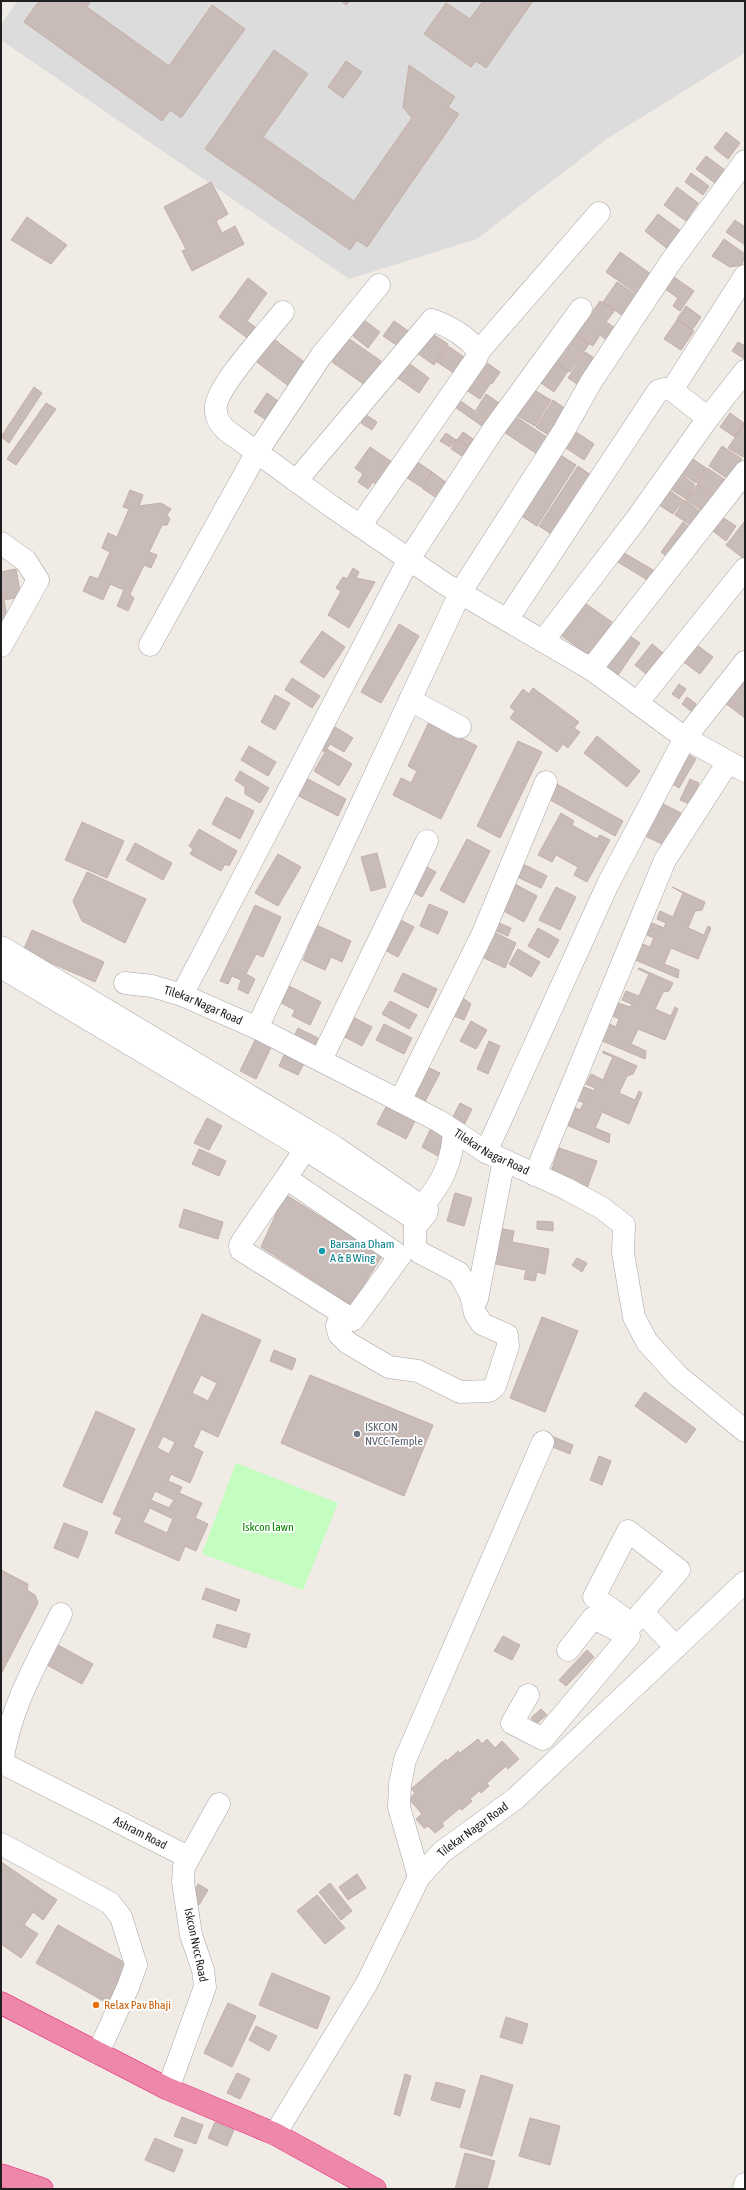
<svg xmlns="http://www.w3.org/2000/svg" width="746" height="2190" font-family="'Asap Condensed',sans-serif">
<rect width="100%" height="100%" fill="#f1ebe5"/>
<!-- residential -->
<path fill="#dddcdc" d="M17,1H745V53L608,138L477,239L349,279L1,40V25Z"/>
<!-- park -->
<path fill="#c3fdbf" d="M236,1463L338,1503L303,1590L202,1554Z"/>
<!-- building -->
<path fill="#c9bcb8" stroke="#c3afa6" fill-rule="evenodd" d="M39,1H91L87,7L169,66L212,5L245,29L181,118L170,110L162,121L24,22Z
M341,1H350L346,5Z
M483,1H533L486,68L476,61L471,67L424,34L446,3L470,19Z
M274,50L308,74L263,137L354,201L412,118L403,107L409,65L455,97L448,107L459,114L367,247L357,240L350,250L205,149Z
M346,61L362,72L343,98L328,87Z
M726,132L740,143L728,159L714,148Z
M706,156L725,170L715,183L696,169Z
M691,173L709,186L703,195L685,182Z
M211,182L228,214L216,221L222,233L235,226L244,244L192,271L182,251L186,249L164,207Z
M677,187L698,203L686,221L664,205Z
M658,214L682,232L669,250L645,231Z
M27,217L67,245L51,264L11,240Z
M735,220L745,227V245L726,232Z
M724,239L745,254L742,265L730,267L712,256Z
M620,252L651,274L637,294L606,272Z
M671,275L694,291L680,311L673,306L678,298L662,287Z
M248,278L267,293L247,321L262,332L254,343L219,317Z
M617,282L639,297L626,318L603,302Z
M600,301L615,310L606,322L620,331L611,344L600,335L593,346L576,335Z
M686,306L701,317L692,330L677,319Z
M364,320L380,332L368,348L353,336Z
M677,320L694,331L681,350L664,339Z
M394,321L411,333L401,348L383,336Z
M570,332L589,344L570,372L552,360Z
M431,333L448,344L434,365L417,353Z
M271,337L307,364L290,387L254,360Z
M348,338L381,361L365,385L332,362Z
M738,342L745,346V359L732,351Z
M448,346L467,359L457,375L437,362Z
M585,352L600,362L583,388L568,378Z
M483,360L500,372L492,384L475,373Z
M406,361L429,378L419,393L395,376Z
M551,361L568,371L554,392L538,381Z
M473,373L490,384L480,399L463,388Z
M34,387L42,393L9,443L1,437Z
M534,390L551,400L535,426L518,416Z
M267,393L278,401L265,419L254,412Z
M486,394L505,407L494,423L476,410Z
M456,398L494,424L489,431L452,405Z
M553,400L570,412L553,438L536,427Z
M46,403L56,409L16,465L7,459Z
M730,413L744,423L735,437L720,427Z
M366,415L377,422L372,430L361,423Z
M515,416L551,440L540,456L504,432Z
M745,423V454L743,457L728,448Z
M463,432L473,439L468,446L458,439Z
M576,432L594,444L584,460L566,448Z
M446,433L456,440L450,447L440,441Z
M457,439L468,446L462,456L451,449Z
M722,446L742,459L728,479L709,466Z
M370,447L395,464L379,486L373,482L368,489L358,482L363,474L355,468Z
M559,454L576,465L537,526L520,515Z
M690,457L706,468L696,483L679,472Z
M416,461L432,472L421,487L406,477Z
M578,466L595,478L557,538L539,526Z
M707,468L727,481L716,497L697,484Z
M432,472L451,486L441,501L422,488Z
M679,473L695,485L686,499L669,488Z
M697,485L714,497L703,511L686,500Z
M666,488L683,500L673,514L656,503Z
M130,490L143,495L139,506L161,503L171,509L167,515L170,519L167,525H162L149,552L157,555L151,568L144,565L130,594L134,598L128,611L117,606L124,590L110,584L103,600L83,591L90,576L98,579L110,552L102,548L108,533L117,537L129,509L123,507Z
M684,500L701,512L692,526L675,515Z
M722,517L736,526L726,541L713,531Z
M745,521V556L743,558L726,545Z
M683,522L691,528L669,558L661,552Z
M619,550L655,571L649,581L613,559Z
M353,568L359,572L356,578L375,582L349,628L328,615L341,591L336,588L343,577L347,579Z
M16,569L21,597L4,600L8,623L1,624V572Z
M579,599L612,622L589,655L556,632Z
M399,624L419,636L381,703L361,692Z
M322,631L345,647L324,678L300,662Z
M624,632L640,643L614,681L599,670Z
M694,643L713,657L700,674L681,660Z
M652,644L667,656L650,677L635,665Z
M292,678L320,696L312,708L285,690Z
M738,678L745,683V718L721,700Z
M679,684L686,689L679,699L672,694Z
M533,688L579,722L574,728L580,732L568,748L563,744L557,752L510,718L515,711L510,707L523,689L529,694Z
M275,695L290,703L275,730L261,722Z
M687,697L696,704L691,711L682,704Z
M429,722L477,746L441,819L393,795L401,778L411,783L417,771L408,766Z
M330,724L353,738L344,752L330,744L325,752L316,747Z
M597,736L640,771L627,787L584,753Z
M518,741L542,752L500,838L477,826Z
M249,746L276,762L268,776L241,760Z
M327,749L352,764L339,786L314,771Z
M686,753L696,759L679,788L669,782Z
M240,771L269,788L260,803L245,794V787L235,780Z
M304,777L346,799L338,816L295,794Z
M690,779L699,783L690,804L680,800Z
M553,782L623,821L615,836L545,797Z
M226,797L254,811L240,839L212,824Z
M659,802L681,813L675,825L670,848L639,833Z
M561,813L574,821L572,825L597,839L600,835L610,840L587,882L574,875L578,867L556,855L552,862L538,855Z
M82,822L124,841L107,878L65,860Z
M199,829L237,851L229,866L225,864L221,871L190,854L193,849L189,846Z
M467,839L490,851L464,903L440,890Z
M135,843L172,863L163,880L126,860Z
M377,853L386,887L371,891L361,857Z
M278,854L301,867L278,906L255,893Z
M521,863L547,876L541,888L515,876Z
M425,866L436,872L422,897L411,891Z
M87,872L146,899L125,943L82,921L73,901Z
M515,884L537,896L524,922L502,910Z
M556,887L576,897L560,930L539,920Z
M672,887L705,902L702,910L695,911L688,928L704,935L708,926L711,928L698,959L671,948L664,964L679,970L678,978L633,959L640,943L650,947L654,938L647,935L652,923L664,928L666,923L657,919L660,911L673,917L683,893Z
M429,904L448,912L438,934L420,926Z
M255,905L281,917L263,957L256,954L246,974L255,979L248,994L238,989L241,980L232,976L228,984L220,981Z
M399,919L414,927L398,957L383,949Z
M492,920L511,928L508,936L489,928Z
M310,922L351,941L342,962L331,957L325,970L303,960L309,946L301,943Z
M538,928L559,940L549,958L528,946Z
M32,930L104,962L95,982L23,951Z
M492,931L516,943L505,968L480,956Z
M518,949L540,962L531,977L509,964Z
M639,968L673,983L669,991L663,992L655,1009L671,1016L675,1007L678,1009L665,1040L638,1029L631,1044L646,1051L645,1059L600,1040L607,1023L616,1027L619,1019L613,1016L618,1003L630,1007L632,1004L622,1000L626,991L639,996L649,974L638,969Z
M403,973L437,989L428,1008L394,991Z
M283,983L321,1002L310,1025L292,1016L295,1010L275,1000Z
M458,994L471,1004L464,1020L449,1014Z
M390,1001L417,1015L409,1029L382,1014Z
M351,1016L372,1027L362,1046L341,1035Z
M471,1021L487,1030L476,1049L460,1041Z
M384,1024L412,1038L404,1054L376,1040Z
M298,1028L318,1038L313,1049L293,1039Z
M256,1038L272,1045L256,1079L240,1071Z
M489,1041L500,1046L488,1074L477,1069Z
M603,1051L637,1066L633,1074L627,1076L619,1093L635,1100L639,1091L642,1093L629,1124L602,1112L595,1128L610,1134L609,1143L564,1124L571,1106L580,1110L584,1103L577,1100L582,1086L594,1091L595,1088L586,1084L591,1074L603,1080L613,1057L603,1053Z
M285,1053L304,1063L298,1075L279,1066Z
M423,1065L440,1073L422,1107L406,1099Z
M460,1103L472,1109L463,1127L451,1121Z
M387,1105L416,1119L406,1139L377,1124Z
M207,1118L222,1126L209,1150L194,1143Z
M430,1130L447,1139L438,1156L422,1147Z
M559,1148L597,1161L587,1188L550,1175Z
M199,1149L226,1161L219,1176L192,1164Z
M455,1193L472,1198L464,1226L447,1221Z
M285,1194L382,1256L351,1305L261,1247Z
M184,1209L223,1222L218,1239L179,1227Z
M537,1221L553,1222V1231L537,1229Z
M498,1228L514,1231L512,1242L549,1249L545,1274L537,1272L535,1281L524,1279L526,1270L486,1262Z
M577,1258L587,1263L582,1272L572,1265Z
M202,1314L261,1340L218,1437L201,1429L193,1447L203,1452L190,1483L171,1474L168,1481L182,1487L179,1493L202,1503L195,1518L208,1524L196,1551L185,1546L179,1561L115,1533L122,1518L113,1514ZM201,1375L217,1383L208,1401L192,1393ZM163,1436L175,1442L169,1454L157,1448ZM155,1491L174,1500L169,1508L151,1500ZM150,1508L173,1519L167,1533L143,1522Z
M542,1317L578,1331L545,1412L510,1398Z
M274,1350L296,1359L292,1370L270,1361Z
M310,1375L433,1425L404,1496L281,1443Z
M645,1392L696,1429L686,1443L635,1406Z
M96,1411L135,1429L102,1503L63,1486Z
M554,1437L573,1445L570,1454L550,1446Z
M599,1456L611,1461L602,1485L590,1480Z
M64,1523L88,1532L78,1558L54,1548Z
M1,1570L28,1584L27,1590L35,1595L38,1603L1,1674Z
M206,1588L240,1600L236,1611L202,1599Z
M217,1624L250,1634L246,1648L213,1637Z
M503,1636L520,1645L512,1660L494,1651Z
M56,1644L93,1664L82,1684L45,1664Z
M587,1650L594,1657L566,1686L559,1680Z
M541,1709L547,1715L536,1724L531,1718Z
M478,1739L482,1744L487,1739L495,1748L502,1741L519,1759L508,1769L506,1766L487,1783L489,1786L481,1793L479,1791L470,1799L472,1801L462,1810L460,1808L442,1823L444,1826L435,1833L428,1826L424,1828L416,1819L422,1814L409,1799L415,1793L411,1789L446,1759L447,1761L458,1751L460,1753Z
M1,1862L57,1900L43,1920L33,1912L24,1925L38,1934L21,1958L1,1944Z
M357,1874L366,1888L348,1900L339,1887Z
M330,1883L352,1911L341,1920L319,1892Z
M198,1884L208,1890L199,1905L189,1900Z
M317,1895L345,1928L325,1944L297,1911Z
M58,1925L129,1965L107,2003L36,1963Z
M272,1973L330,1997L317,2029L259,2005Z
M228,2003L256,2016L232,2067L204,2053Z
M506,2017L528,2024L522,2044L500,2037Z
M256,2026L277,2036L269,2051L249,2040Z
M237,2073L250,2079L240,2099L227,2093Z
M405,2074L411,2076L400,2116L394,2114Z
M481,2075L513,2085L492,2156L460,2147Z
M436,2082L465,2090L460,2108L431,2100Z
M182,2117L203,2125L196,2144L174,2136Z
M530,2118L560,2126L550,2165L519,2156Z
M215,2122L234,2130L227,2146L208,2138Z
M155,2138L183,2150L174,2172L145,2160Z
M465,2153L495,2161L487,2189H455Z"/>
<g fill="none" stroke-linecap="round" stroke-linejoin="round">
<defs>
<g id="minor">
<path d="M283,312C268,331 218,385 216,406C215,417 219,423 226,430L331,506L445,584L591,669L685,738L745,771"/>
<path d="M479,351L599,213"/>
<path d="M708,418L745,371"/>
<path d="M296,481L432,320C449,326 467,337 479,351L476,359L360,526"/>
<path d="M1,543L26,561L38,580L1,646"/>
<path d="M507,620L658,391L664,389L672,390"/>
<path d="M543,641L635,521L708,418L672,390L745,276"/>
<path d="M150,645L257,452L321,356L379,285"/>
<path d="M591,669L745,472"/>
<path d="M410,700L460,727"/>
<path d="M637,703L745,569"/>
<path d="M1,947L335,1147L427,1210L426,1214L420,1221L415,1219L305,1149L1,967"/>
<path id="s1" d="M125,983L152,986L182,995L257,1028L439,1121L486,1152L567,1189L602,1208L624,1225L623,1253L634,1317L647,1342L678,1376L745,1431"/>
<path d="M182,995L409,559L493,430L581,309"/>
<path d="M257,1028L460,593L563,432L591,382L670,263L745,161"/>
<path d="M321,1060L427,841"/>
<path d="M400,1101L483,933L546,782"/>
<path d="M486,1152L608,884L685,738L745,662"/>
<path d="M535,1175L665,860L721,773L730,763"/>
<path d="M286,1178L243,1240L240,1246L241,1250L353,1320L400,1256L286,1178L314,1136"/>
<path d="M422,1206C442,1184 452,1162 454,1132"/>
<path d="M477,1299L504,1160"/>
<path d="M342,1314L337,1326L339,1334L348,1343L389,1367L418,1371L460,1392L489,1391L495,1386L508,1346L507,1335L482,1324L475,1313L471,1295L459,1273L419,1252L415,1246V1219"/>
<path d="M628,1531L679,1570L632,1624L594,1597Z"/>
<path d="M643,1613L676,1647"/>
<path id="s2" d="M61,1614C36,1664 10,1707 2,1763L188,1857"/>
<path d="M528,1695L512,1723L543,1739L629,1636L593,1618L568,1650"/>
<path d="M1,1844L110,1903L121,1917L136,1965L128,1987L98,2053"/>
<path d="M419,1877L399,1807L400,1784L405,1760L543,1442"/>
<path d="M168,2089L205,1987L203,1970L191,1935L183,1882L184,1867L219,1804"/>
<path id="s3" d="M275,2134L367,1983L419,1877L442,1852L515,1799L745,1582"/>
<path d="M744,2189L745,2184"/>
</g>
<path id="highway" d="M1,2003L168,2089L275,2134L375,2189
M1,2175L42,2189"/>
</defs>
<!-- minor casing -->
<use href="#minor" stroke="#a6a6a6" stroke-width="23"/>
<!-- highway casing -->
<use href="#highway" stroke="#e7197c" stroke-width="23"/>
<!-- minor -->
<use href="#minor" stroke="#fff" stroke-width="22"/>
<!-- highway -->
<use href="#highway" stroke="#ed88a8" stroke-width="22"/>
</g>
<!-- markers -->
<circle fill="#0f9aa8" stroke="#fff" stroke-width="1.5" cx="322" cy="1251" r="4"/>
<circle fill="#6b7280" stroke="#fff" stroke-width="1.5" cx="357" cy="1434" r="4"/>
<circle fill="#e8710a" stroke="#fff" stroke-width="1.5" cx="96" cy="2005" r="4"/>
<g text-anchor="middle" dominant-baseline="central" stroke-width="3.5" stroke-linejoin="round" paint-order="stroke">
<!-- street labels -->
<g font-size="12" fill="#1f1f1f" stroke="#fff">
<text stroke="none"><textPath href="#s1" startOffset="82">Tilekar Nagar Road</textPath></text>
<text stroke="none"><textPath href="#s1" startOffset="406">Tilekar Nagar Road</textPath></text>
<text stroke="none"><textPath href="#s3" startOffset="367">Tilekar Nagar Road</textPath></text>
<text stroke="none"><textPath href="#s2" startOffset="316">Ashram Road</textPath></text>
<text transform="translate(196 1945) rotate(78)">Iskcon Nvcc Road</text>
</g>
<!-- culture labels -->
<g font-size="12" fill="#0d838f" stroke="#fff" text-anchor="start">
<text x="330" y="1244">Barsana Dham<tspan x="330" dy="14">A &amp; B Wing</tspan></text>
</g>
<!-- worship labels -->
<g font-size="12" fill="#5b616d" stroke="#fff" text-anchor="start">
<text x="365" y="1427">ISKCON<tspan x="365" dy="14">NVCC Temple</tspan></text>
</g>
<!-- park labels -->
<g font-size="12" fill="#0b8604" stroke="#fff">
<text x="268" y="1527">Iskcon lawn</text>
</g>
<!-- food labels -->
<g font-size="12" fill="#c56008" stroke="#fff" text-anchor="start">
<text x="104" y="2005">Relax Pav Bhaji</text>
</g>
</g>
<!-- border -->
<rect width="746" height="2190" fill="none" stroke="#1f1f1f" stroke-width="4"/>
</svg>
